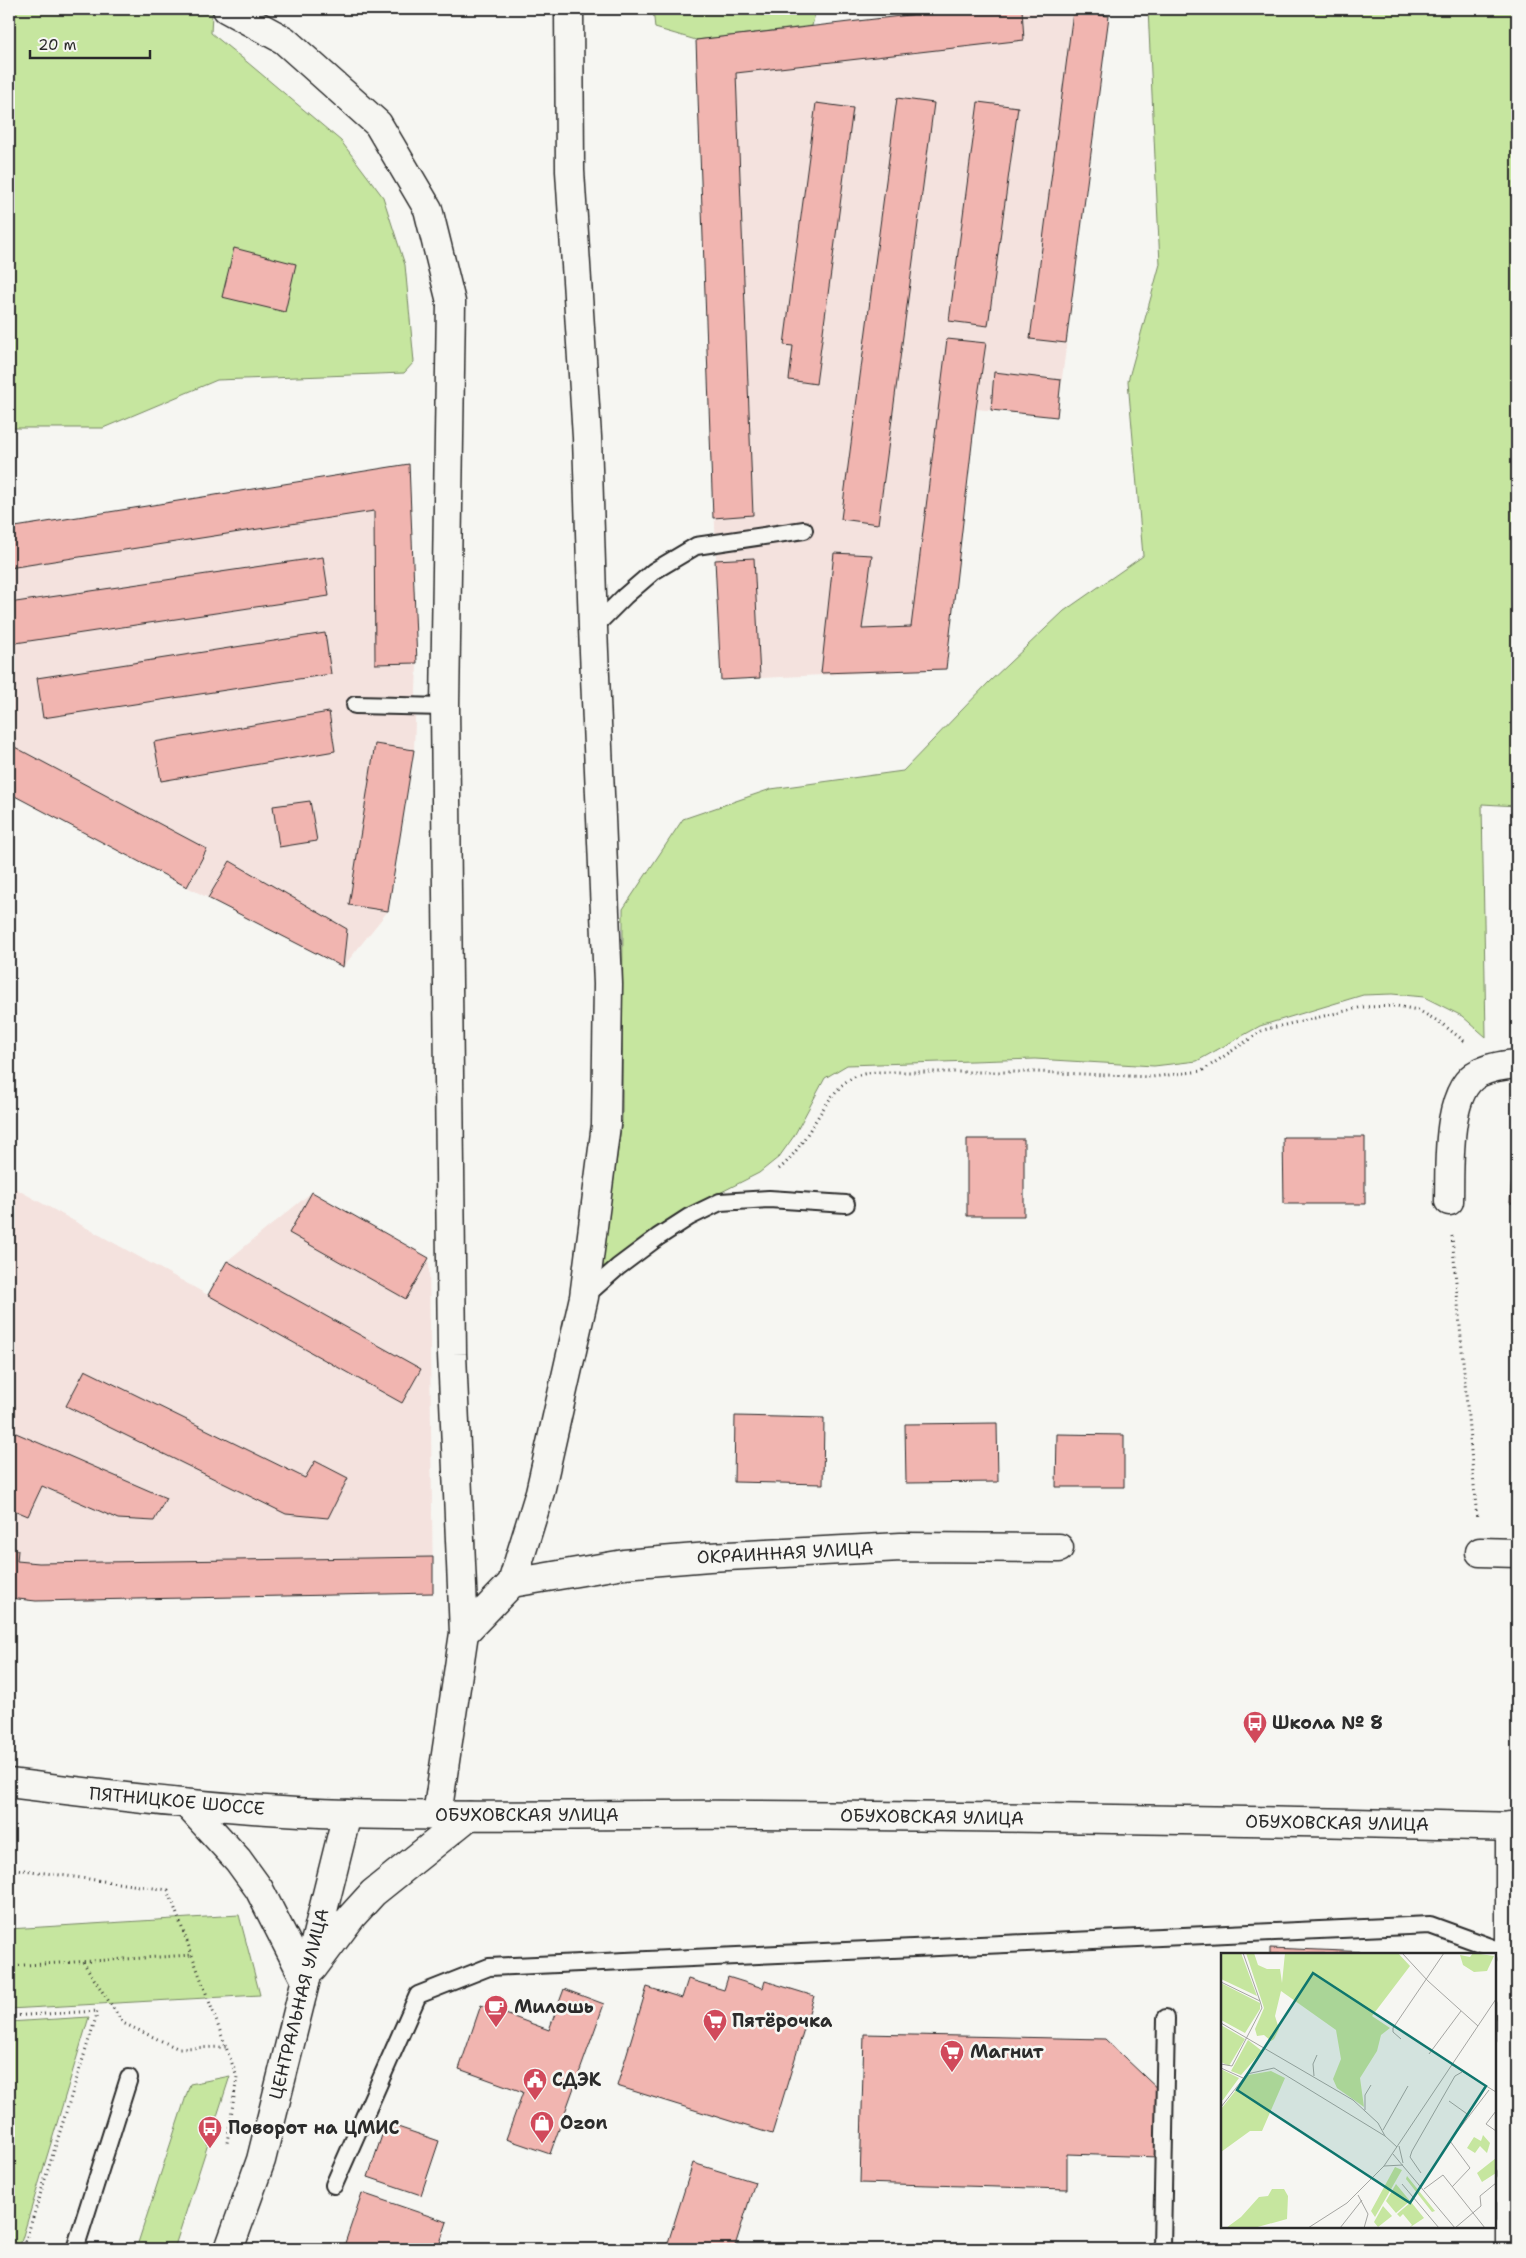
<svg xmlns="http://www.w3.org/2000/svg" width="1526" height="2258" font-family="'Shantell Sans',sans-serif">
<rect width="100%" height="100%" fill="#f6f6f2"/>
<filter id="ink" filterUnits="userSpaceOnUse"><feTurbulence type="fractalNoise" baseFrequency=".02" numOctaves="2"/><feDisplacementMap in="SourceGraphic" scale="10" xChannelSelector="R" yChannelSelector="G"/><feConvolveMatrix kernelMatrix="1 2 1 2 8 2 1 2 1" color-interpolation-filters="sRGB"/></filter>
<g filter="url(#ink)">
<!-- built -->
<path fill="#f4e2de" d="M960,9H1059L1109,16L1057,417L976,409L946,669L721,680L696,40Z
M409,464L417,663L414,750L388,911L343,967L187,887L9,793V528Z
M9,1185L208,1295L227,1261L312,1192L429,1258L433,1593L36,1601L9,1598Z"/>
<!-- green -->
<path fill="#c6e69f" stroke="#788865" d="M9,9H161L212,14L211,33L247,62L341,141L383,197L405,265L414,362L404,373L217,380L103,428H9Z
M653,9H816L812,26L696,40L655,28Z
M1148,9H1517V806L1482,804L1486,1037L1462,1016L1424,997L1392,994L1363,995L1260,1026L1197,1061L1154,1066L1035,1059L847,1065L825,1078L794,1136L779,1157L759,1173L686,1210L601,1271L622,1121L623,909L683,819L771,789L903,771L989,682L1064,611L1143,556L1128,381L1160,264Z
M239,1915L260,1995L9,2009V1929Z
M89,2017L19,2249H9V2022Z
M230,2076L174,2249H136L190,2084Z"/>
<!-- building -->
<path fill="#f1b5b0" stroke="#2b2b2b" d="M960,9H1022L1024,40L736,73L753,515L713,518L696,40Z
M1073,12L1109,16L1066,343L1030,339Z
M897,98L934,103L878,524L841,519Z
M978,102L1018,107L988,326L949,321Z
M816,103L853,108L816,384L789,380L793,346L784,345Z
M234,248L296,264L285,312L222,297Z
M947,339L986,343L976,409L946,669L821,673L834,553L872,555L862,629L911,627Z
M994,372L1061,380L1057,417L991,410Z
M409,464L417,663L375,664L374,511L9,568V528Z
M323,557L329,596L9,644V603Z
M754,558L760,678L721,680L715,560Z
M325,633L331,674L43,718L37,678Z
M329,712L335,751L161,781L154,742Z
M9,744L207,849L187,887L9,793Z
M375,744L414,750L388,911L349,905Z
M310,801L317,841L279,847L273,806Z
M230,861L347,929L343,967L208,898Z
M1516,1120H1517V1204L1510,1203Z
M1283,1137H1365V1204H1284Z
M967,1139H1024V1216H967Z
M312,1192L429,1258L406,1299L289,1233Z
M227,1261L421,1369L402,1403L208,1295Z
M85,1370L305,1478L315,1461L348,1478L328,1518L286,1514L66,1406Z
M735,1416L824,1418L823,1484L734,1482Z
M997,1423L998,1482L906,1483L905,1424Z
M9,1430L166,1498L154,1521L118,1519L42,1486L28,1516L9,1508Z
M1057,1434L1124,1435V1487H1056Z
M9,1549L18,1550L17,1561L39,1563L433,1557V1593L36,1601L9,1598Z
M1270,1948L1368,1952V1954H1270Z
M728,1977L763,1988L765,1981L814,1996L772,2134L617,2086L647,1987L682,1998L688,1979L724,1990Z
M564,1989L604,2004L550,2154L506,2139L523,2092L459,2069L481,2005L549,2030Z
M864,2034L1105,2039L1163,2094L1159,2157L1067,2154V2189L860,2183Z
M386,2123L439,2141L421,2195L368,2177Z
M693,2163L755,2182L734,2249H666Z
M362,2193L447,2222L438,2249H343Z"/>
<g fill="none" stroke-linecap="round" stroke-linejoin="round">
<defs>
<path id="lane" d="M593,628L625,596L654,571L696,546L804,530
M355,705L445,707
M584,1297L618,1267L658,1237L689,1217L720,1202L769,1199L846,1204
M334,2185L418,1995L489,1967L1430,1925L1510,1954
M75,2249L129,2078
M1162,2249L1166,2018"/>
<path id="street" d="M227,9L284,40L378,124L428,209L451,302L445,707L452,1354L464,1633L437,1815
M1449,1201C1450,1168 1445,1089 1479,1073C1490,1067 1505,1065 1517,1064
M1480,1552L1517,1553
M512,1583L624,1564L709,1557L901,1547L1059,1548
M464,1633L512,1583L540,1492L584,1297L606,1125L608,984L593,628L587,437L570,171L569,9
M1510,2249V1826"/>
<path id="secondary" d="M187,1804L238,1860L259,1889L305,1979
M313,1968L352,1916L373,1893L469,1816
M229,2249L261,2160L347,1814"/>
<path id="primary" d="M9,1783C122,1797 235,1811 349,1814C485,1818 622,1814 758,1815C1011,1817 1264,1820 1517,1827"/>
</defs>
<!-- lane casing -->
<use href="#lane" stroke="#2b2b2b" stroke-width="20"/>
<!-- street casing -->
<use href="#street" stroke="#2b2b2b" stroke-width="31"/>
<!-- secondary casing -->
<use href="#secondary" stroke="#2b2b2b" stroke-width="31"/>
<!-- primary casing -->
<use href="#primary" stroke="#2b2b2b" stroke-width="31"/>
<!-- path -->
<path stroke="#2b2b2b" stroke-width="3" stroke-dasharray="1 4" stroke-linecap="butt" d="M779,1169C807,1147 826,1089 854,1077C860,1074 869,1073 876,1072H1036L1152,1077L1202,1071L1263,1030L1363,1007L1397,1006L1418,1010L1441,1023L1464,1041
M1452,1236L1477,1519
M9,1868L168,1890L237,2077L227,2143
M83,1962L123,2023L177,2048L226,2047
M9,1966L192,1955
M9,2016L98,2011L23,2249"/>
<!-- lane -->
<use href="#lane" stroke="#f6f6f2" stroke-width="16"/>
<!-- street -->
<use href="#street" stroke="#f6f6f2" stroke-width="28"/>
<!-- secondary -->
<use href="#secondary" stroke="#f6f6f2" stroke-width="28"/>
<!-- primary -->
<use href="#primary" stroke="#f6f6f2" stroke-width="28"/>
</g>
</g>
<!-- icons -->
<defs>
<symbol id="bus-pin" viewBox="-11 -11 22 30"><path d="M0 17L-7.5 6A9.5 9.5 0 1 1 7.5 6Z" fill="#d1495b" stroke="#f6f6f2"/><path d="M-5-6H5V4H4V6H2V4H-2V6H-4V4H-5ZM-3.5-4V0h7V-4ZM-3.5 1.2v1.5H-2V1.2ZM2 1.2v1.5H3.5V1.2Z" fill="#fff"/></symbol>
<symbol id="cafe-pin" viewBox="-11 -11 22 30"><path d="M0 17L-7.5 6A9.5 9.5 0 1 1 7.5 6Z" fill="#d1495b" stroke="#f6f6f2"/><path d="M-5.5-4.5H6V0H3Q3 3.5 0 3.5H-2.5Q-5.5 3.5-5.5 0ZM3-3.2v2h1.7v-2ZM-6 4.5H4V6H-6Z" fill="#fff"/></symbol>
<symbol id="supermarket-pin" viewBox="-11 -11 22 30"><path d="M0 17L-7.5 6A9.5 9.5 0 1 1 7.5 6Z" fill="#d1495b" stroke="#f6f6f2"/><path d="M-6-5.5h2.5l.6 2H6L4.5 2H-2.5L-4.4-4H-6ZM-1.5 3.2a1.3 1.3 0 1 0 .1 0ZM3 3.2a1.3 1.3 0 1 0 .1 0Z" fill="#fff"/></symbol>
<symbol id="civic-pin" viewBox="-11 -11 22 30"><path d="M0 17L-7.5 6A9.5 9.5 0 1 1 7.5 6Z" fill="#d1495b" stroke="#f6f6f2"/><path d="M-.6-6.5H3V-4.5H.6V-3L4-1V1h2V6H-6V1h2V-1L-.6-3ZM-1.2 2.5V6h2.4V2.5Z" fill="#fff"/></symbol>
<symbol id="shop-pin" viewBox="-11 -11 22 30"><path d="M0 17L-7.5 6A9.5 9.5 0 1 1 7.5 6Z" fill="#d1495b" stroke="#f6f6f2"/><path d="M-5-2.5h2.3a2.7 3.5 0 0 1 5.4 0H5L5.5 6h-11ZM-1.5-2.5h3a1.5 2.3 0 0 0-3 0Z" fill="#fff"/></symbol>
</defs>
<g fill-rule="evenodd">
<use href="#bus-pin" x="1241" y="1709" width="28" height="38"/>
<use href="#cafe-pin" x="482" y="1993" width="28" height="38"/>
<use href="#supermarket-pin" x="701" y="2007" width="28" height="38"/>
<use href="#supermarket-pin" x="938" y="2038" width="28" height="38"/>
<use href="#civic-pin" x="521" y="2066" width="28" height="38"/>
<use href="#shop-pin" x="528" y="2109" width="28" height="38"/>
<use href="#bus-pin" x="196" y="2114" width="28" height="38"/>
</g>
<g text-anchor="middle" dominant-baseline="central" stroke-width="5" stroke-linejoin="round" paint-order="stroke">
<!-- street labels -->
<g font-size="18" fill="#2b2b2b" stroke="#f6f6f2">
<text transform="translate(785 1553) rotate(-3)">ОКРАИННАЯ УЛИЦА</text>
<text transform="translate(177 1801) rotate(5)">ПЯТНИЦКОЕ ШОССЕ</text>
<text x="527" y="1815">ОБУХОВСКАЯ УЛИЦА</text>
<text transform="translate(932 1817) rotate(1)">ОБУХОВСКАЯ УЛИЦА</text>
<text transform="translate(1337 1823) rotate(1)">ОБУХОВСКАЯ УЛИЦА</text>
<text transform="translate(299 2004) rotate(-76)">ЦЕНТРАЛЬНАЯ УЛИЦА</text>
</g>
<!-- poi labels -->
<g font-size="18" font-weight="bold" fill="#2b2b2b" stroke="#f6f6f2" text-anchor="start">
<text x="1272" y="1723">Школа № 8</text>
<text x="514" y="2007">Милошь</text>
<text x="732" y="2021">Пятёрочка</text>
<text x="970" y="2052">Магнит</text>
<text x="552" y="2080">СДЭК</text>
<text x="560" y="2123">Ozon</text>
<text x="228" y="2128">Поворот на ЦМИС</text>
</g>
</g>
<!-- overview -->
<g transform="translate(1221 1953)">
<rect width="275" height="275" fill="#f6f6f2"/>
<path d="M0,0H20L36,43L0,26ZM25,0H33L37,12L46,16H59L61,30L64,0H177L189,13L151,63L169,75L160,82L156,98L139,125L143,154L116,135L112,126L120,106L115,77L60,38L54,63L58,76L53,86L50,88L43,82L36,83L34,76L43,55ZM252,0L273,3L266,18L253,19L242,12L239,2L249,4ZM0,30L39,50V56L24,80L0,67ZM0,72L24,86L8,113L0,109ZM27,87L41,98L20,122L10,118ZM0,116L18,125L2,147H0ZM50,118L64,125L41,178H29L0,199V156L27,122ZM262,182L269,190L266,200L259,193L254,200L246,195L253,184L260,188ZM275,205V220L261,229L256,220ZM174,214L181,217L154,264L150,258ZM186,223L214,258L211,259L185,226ZM175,231L189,248L175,260L165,248ZM51,236H63L67,243L66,266L33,275H5L20,264L38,244L47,243ZM190,249L203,265L188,275L191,272L182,261L179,264L176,261ZM162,253L171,263L157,274L153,269Z" fill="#c6e69f"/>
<path fill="none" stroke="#a5a5a2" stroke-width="1" d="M22,0L39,48M181,0L207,28L257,73M0,29L39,48L41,55L11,113L0,111M0,70L132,147L157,170L164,183M180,86L172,79V75L223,0M208,101L240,58M231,112L275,139M0,115L22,125M93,123L92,111L96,102M228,148L249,163M0,154L26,121L53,115L164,183L176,194M144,157V142L150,132M275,158L265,171L275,178M162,177L187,133M178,193L182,210M172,201L234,275M163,213L182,212M200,220L189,204L191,198L234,123L241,119M181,231L218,275M231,234L249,215L229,188L268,137M203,236L222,222L264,275M137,242L147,261L143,275M87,275L126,250L163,213L275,46M119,275L141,247M234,275L260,253L259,243L275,230"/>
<path fill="#0f766e" fill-opacity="0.15" stroke="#0f766e" stroke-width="2.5" d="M92,20L265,133L189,250L16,137Z"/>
<rect width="275" height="275" fill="none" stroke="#2b2b2b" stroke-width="2.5"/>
</g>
<!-- margin -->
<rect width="1526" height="2258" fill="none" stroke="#f6f6f2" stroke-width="30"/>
<rect x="15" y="15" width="1496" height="2228" fill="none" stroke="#2b2b2b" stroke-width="2" filter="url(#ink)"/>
<!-- scale -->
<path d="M30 50v8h120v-8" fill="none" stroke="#2b2b2b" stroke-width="2.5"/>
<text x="38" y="50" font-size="15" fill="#2b2b2b" stroke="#f6f6f2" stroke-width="4" paint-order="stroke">20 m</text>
</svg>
